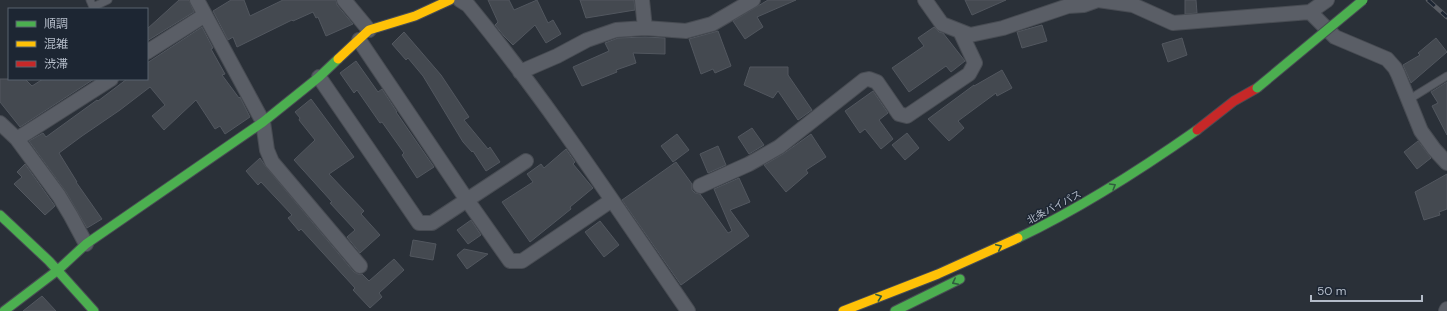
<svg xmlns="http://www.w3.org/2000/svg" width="1447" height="311" font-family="'DM Sans','Noto Sans JP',sans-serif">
<rect width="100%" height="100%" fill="#2a3038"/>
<!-- building -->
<path fill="#444950" stroke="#52575f" d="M179,0H189L194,12L147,41V29Z
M231,0H244L250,16L283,0H336L337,5L353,24L326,36L318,17L316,18L313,12L293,21L292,20L237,47L233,37L228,40L213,11Z
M488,0H509L514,10L537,0L548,23L553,20L561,34L546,43L535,25L513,45L504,36L495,25L498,22Z
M580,0H634L635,10L586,18Z
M768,0H796L757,17L763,27L745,39L733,21Z
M965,0H1006L972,15Z
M1185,0H1196L1197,13L1185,14Z
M1042,25L1047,41L1022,48L1017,32Z
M202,27L213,48L211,49L225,74L222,75L239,98L240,97L250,117L225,134L220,126L215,129L196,100L164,130L152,116L165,105L150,87L120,110L82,136L59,153L77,182H76L102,219L87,228L66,192L29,141L43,133L46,137L97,100L98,101L127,79H147V63Z
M934,27L939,32L943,33L965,61L951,72L946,66L909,92L892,68L924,46L918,38Z
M718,31L731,66L715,73L713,69L701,74L689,39Z
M404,32L441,75L469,117L464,120L488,149L490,147L500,162L486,171L473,151L472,152L463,142L423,76L408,58L406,60L392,44Z
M645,37L665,38V54L633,53L636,63L616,70L617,72L582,86L573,67L609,51L605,43L618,38Z
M1182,38L1187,55L1168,62L1162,44Z
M1436,38L1447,52L1411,83L1403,65L1420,55L1418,53Z
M356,61L378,92L382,89L397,112H396L434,167L417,178L402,155L404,153L382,122L380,123L357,90L354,93L340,73Z
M750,67H788V75L812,110L798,120L778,91L773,98L744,85Z
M1002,70L1012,88L997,96L996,93L958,121L964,128L949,141L928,119L974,85V86Z
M0,79H25L32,86L43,79H94L20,127L0,102Z
M1447,82V135L1432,106L1438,103L1431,92Z
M873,91L888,113L879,120L893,139L881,149L865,129L860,133L845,111Z
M311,99L354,157L329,174L364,211L361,214L380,235L360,253L347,237L355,230L330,203L332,202L294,160L315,140L299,120L300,118L295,112Z
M752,128L764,145L749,154L738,137Z
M907,133L919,148L905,160L892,145Z
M677,134L689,150L673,162L661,146Z
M811,134L826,157L806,170L808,173L786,192L764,165L783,154Z
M1418,141L1431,158L1417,169L1404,152Z
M718,146L726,165L708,173L700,154Z
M566,149L575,162L573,164L593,188L570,207L571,209L530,242L502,202L533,182L527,174L541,164L544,168Z
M260,158L266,167L354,272L358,274H362L369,281L394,259L404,270L379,293L382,297L370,308L353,290L355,288L301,229L299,231L288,218L292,215L261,182L258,185L246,171Z
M676,162L692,184V190L695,193L700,194L728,233L732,231L714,189L739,178L750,202L730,210L749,236L681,285L622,200Z
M25,164L55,206L45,215L14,184L22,177L17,172Z
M1447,174V209L1439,212L1440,215L1424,220L1415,192Z
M471,220L481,235L468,244L457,230Z
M600,221L619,245L604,257L585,232Z
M413,240L436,244L433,260L410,256Z
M464,249L488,254L467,269L457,255Z
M42,296L56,311H23Z"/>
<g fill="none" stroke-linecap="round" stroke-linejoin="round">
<defs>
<path id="lane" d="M90,0L93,7L108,0
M1408,100L1447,76"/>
<path id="street" d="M197,0L263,122L267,150L272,162L360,266
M344,0L369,30
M460,0L468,5C548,102 617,208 688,311
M642,0L645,28
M925,0L942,24L970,35L1003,28L1068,6L1084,5L1098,0L1133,5L1173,23L1310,12L1327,0
M1310,12L1335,37L1387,59L1395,68L1398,74L1421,131L1434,149L1447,163
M359,40L467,200L510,261H522L612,200
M147,52L205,15
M520,72L557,56L587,40L616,30L645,28L686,31L712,24L753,0
M319,77L419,223H432L526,161
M0,123L17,139L59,196L71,216L86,244
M17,139L111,79
M700,186L749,164L779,147L864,80L869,79L877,82L899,114L907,116L969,74L975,63L960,31
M1446,311L1447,309"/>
<path id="fast" d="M0,215L49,261L94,311
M1018,238C1081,208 1140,170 1197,130
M4,311L58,270L86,244L263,122L319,77L338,59
M895,311L960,279"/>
<path id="slow" d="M338,59L369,30L415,16L450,0
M843,311L938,274L1018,238"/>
<path id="jam" d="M1197,130L1234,101L1257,88"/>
</defs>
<!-- lane casing -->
<use href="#lane" stroke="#484c53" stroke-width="9"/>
<!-- street casing -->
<use href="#street" stroke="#484c53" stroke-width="16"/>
<!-- fast casing -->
<use href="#fast" stroke="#484c53" stroke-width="11"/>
<!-- slow casing -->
<use href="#slow" stroke="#484c53" stroke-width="11"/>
<!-- jam casing -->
<use href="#jam" stroke="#484c53" stroke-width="11"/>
<!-- lane -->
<use href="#lane" stroke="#5a5e66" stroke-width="7"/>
<!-- street -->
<use href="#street" stroke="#5a5e66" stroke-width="14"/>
<!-- fast -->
<use href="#fast" stroke="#4caf50" stroke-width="9"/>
<!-- slow -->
<use href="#slow" stroke="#ffc107" stroke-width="9"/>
<!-- jam -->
<use href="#jam" stroke="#c62828" stroke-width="9"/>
<defs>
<path id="rail" d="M1428,0L1447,17"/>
</defs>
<!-- rail casing -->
<use href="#rail" stroke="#595d64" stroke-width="4.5"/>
<!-- rail -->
<use href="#rail" stroke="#1d2633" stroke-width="3" stroke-dasharray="9" stroke-linecap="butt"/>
<defs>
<path id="fast-bridge" d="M1257,88L1363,0"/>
</defs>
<!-- fast-bridge casing -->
<use href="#fast-bridge" stroke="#474c53" stroke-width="11" stroke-linecap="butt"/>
<!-- fast-bridge -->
<use href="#fast-bridge" stroke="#4caf50" stroke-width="9"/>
</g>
<!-- one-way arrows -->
<defs><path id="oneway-chevron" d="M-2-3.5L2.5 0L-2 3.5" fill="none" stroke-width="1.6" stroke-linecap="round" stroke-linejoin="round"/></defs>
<g stroke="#305d3f">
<use href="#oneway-chevron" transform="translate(1113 186) rotate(-31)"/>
<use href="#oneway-chevron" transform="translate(999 247) rotate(-25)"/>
<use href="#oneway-chevron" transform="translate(955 282) rotate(153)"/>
<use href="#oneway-chevron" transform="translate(879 297) rotate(-20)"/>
</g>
<g text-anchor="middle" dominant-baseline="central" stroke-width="3" stroke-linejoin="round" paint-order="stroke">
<!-- street labels -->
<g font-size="10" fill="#b4bcc9" stroke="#1d2633">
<text transform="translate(1054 207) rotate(-28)">北条バイパス</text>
</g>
</g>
<!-- legend -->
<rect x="8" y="8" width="140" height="72" fill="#1d2633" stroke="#59626f"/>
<rect x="16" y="21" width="20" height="6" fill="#4caf50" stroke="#59626f"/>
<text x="44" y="28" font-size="12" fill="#b4bcc9">順調</text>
<rect x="16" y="41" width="20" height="6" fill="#ffc107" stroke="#59626f"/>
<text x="44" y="48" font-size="12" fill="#b4bcc9">混雑</text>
<rect x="16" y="61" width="20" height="6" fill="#c62828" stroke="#59626f"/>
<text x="44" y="68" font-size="12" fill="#b4bcc9">渋滞</text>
<!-- scale -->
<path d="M1311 295v6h111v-6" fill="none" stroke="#b4bcc9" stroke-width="2"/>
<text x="1317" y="295" font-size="12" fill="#b4bcc9" stroke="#1d2633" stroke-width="3" paint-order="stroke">50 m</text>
</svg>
